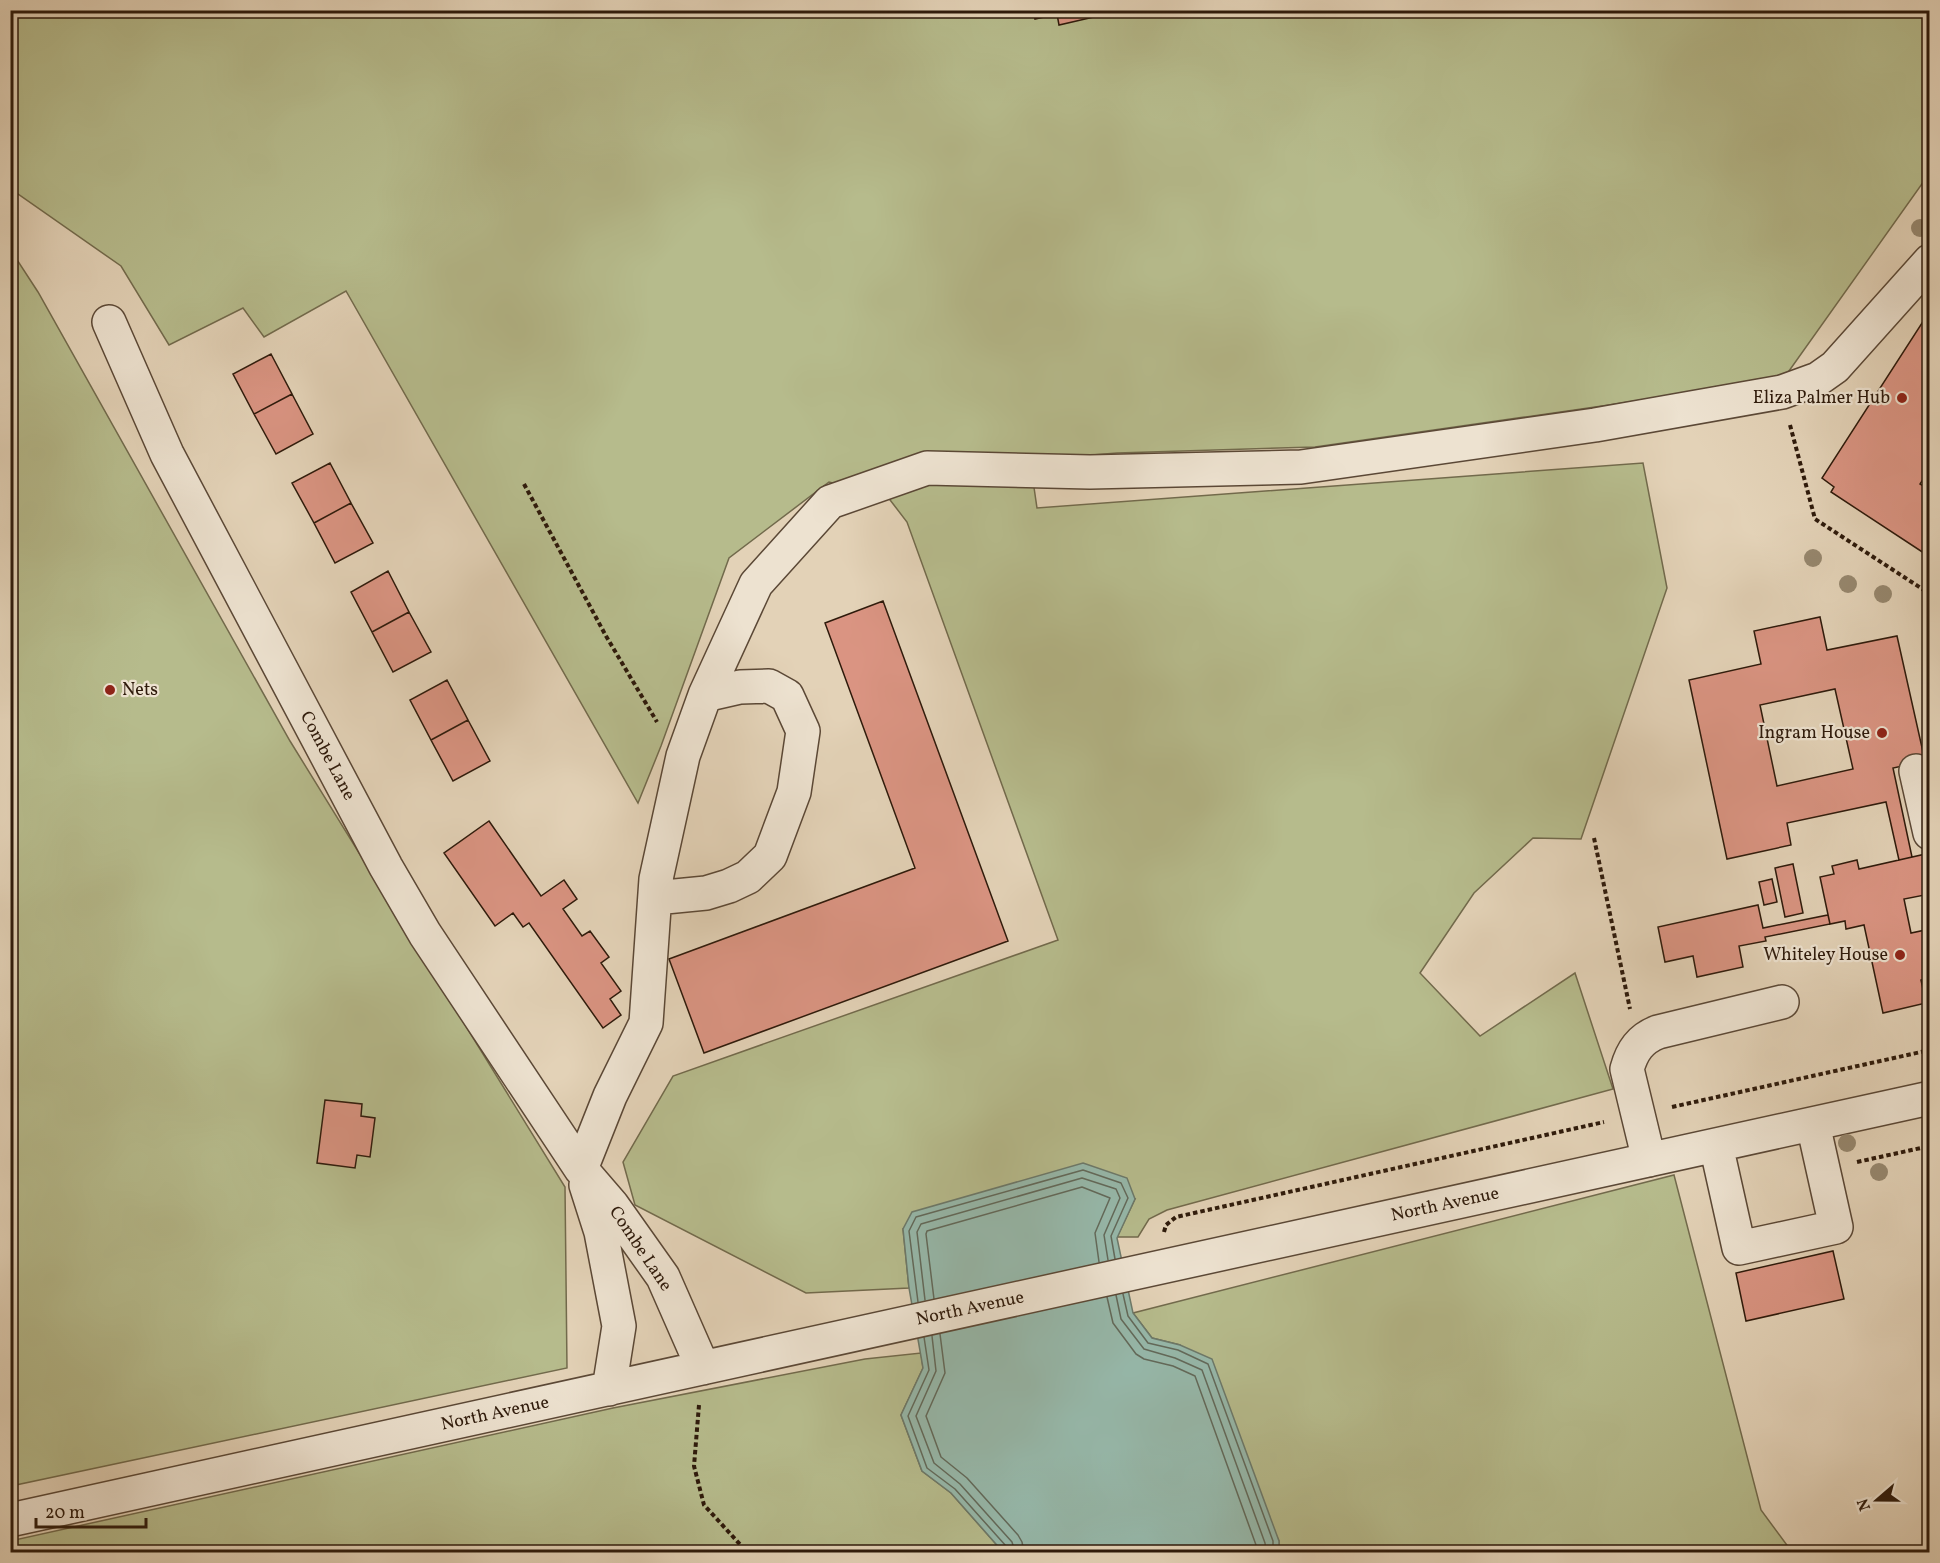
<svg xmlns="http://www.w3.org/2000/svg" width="1940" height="1563" font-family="Vollkorn,serif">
<rect width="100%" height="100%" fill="#e3d2b7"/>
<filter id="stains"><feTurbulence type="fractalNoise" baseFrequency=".00333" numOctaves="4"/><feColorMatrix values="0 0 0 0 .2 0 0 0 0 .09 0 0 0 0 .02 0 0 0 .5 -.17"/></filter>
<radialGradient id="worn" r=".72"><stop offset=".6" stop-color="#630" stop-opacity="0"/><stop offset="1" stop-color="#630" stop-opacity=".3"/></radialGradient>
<!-- green -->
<path fill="#b6bb8c" stroke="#726a4c" stroke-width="1.5" d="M11,11H1929V174L1784,378L1609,405L1315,447L1117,453L1030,460L1037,508L1643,463L1667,588L1581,839L1533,838L1474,893L1420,973L1480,1036L1575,973L1613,1089L1167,1210L1149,1219L1138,1237H1117L1135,1199L903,1229L909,1288L806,1293L635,1205L623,1162L673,1076L1058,940L907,522L887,496L829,482L729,558L661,746L638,803L346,291L264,337L243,308L169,345L121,266L11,189Z
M10,249L38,292L290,741L565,1187L567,1368L11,1486Z
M1674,1175L1761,1510L1792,1552H1279V1541L1180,1345L1152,1338L1133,1313Z
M921,1353L923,1368L901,1415L922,1471L951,1493L1003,1552H11L10,1541L613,1408L865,1359Z"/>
<!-- water -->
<path fill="#96b8aa" stroke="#6c796a" stroke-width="1.5" d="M1083,1163L1127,1178L1135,1199L1117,1238L1133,1313L1152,1338L1180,1345L1212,1359L1279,1541V1552H1003L951,1493L922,1471L901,1415L923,1368L909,1288L903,1229L912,1212Z"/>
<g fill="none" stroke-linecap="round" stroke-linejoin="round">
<!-- shore -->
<path stroke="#62695a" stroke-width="1.5" d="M1123,1294L1128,1316L1148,1343L1178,1350L1208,1364L1273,1541V1552
M1116,1295L1121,1319L1144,1349L1175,1358L1202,1370L1265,1543L1266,1552
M1107,1297L1113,1323L1136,1354L1144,1359L1173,1366L1195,1376L1256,1545L1257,1552
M934,1299L926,1234L927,1231L1082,1187L1110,1198L1095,1233L1099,1262
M925,1300L917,1232L921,1224L1082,1178L1116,1189L1120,1198L1104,1235L1108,1260
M918,1302L909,1231L916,1217L1083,1170L1121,1183L1128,1198L1111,1236L1115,1259
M940,1334L945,1373L926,1416L941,1457L967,1478L1018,1535L1022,1542L1024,1552
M932,1336L936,1371L916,1416L934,1463L960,1484L1012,1542L1015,1552
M924,1337L929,1370L908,1416L927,1468L955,1489L1006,1546L1007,1552"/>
</g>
<!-- building -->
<path fill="#da9482" stroke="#2e1a0b" stroke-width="1.5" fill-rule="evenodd" d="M1033,10H1092L1094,17L1059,25L1057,14L1035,19Z
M1922,323L1930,328V469L1920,484L1930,490V557L1831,492L1834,487L1822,478Z
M271,354L292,394L254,414L233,374Z
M292,394L313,434L276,454L254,414Z
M330,463L351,503L314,523L292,483Z
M351,503L373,543L335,563L314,523Z
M388,571L409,612L372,632L351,592Z
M883,601L1008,941L704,1053L669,959L915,868L825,623Z
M409,612L431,652L393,672L372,632Z
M1820,617L1827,650L1897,636L1925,761L1893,768L1912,857L1899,860L1886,802L1787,823L1791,845L1727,859L1689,680L1761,664L1754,631ZM1835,689L1853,769L1777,786L1760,705Z
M447,680L468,720L431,740L410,700Z
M468,720L490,761L453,781L431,740Z
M489,821L541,896L564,880L577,899L563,909L582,936L590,931L609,957L601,963L621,991L610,999L621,1015L603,1028L529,923L523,927L513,913L495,926L444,853Z
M1930,853V894L1904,899L1911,933L1930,929V978L1921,980L1926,1003L1883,1013L1864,925L1846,929L1845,921L1830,924L1820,877L1834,874L1832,866L1857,860L1859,869Z
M1793,864L1803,913L1785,917L1775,868Z
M1772,879L1777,902L1764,905L1759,882Z
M1758,905L1763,928L1828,915L1830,924L1765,937L1766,941L1739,946L1743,967L1697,977L1693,956L1665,962L1658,927Z
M325,1100L362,1104L361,1116L375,1118L370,1157L357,1155L355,1168L317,1163Z
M1833,1251L1844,1299L1746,1321L1736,1273Z"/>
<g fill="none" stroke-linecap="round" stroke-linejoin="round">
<defs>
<path id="minor" d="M109,322L167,454L386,867L425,934L581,1169L612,1205L663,1277L703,1368
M1916,771L1930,833
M655,898L706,893L729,886L748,877L770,856L794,792L803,731L787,696L769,686L740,687L705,695
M1716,1145L1739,1248L1836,1227L1813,1124
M1649,1160L1627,1069C1632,1051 1640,1039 1658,1032L1782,1002
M581,1169L610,1096L646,1023L656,879L683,756L705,695L756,584L830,502L927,468L1090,472L1301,467L1595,425L1782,392L1818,379L1835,367L1930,261
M586,1185L601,1232L619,1326L609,1389
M10,1520L1930,1098"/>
</defs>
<!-- minor casing -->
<use href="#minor" stroke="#5b4836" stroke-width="36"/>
<!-- path -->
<path stroke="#2e1a0b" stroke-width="4" stroke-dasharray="4.5 3" stroke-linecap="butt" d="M1790,425L1815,519L1930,594
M524,484L606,636L657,722
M1594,838L1630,1009
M1672,1107L1930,1050
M1857,1162L1930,1146
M1164,1232L1166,1225L1176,1217L1604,1122
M699,1405L694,1466L704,1505L747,1552"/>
<!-- minor -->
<use href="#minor" stroke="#ede2d0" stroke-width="33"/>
</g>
<!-- trees -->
<g fill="#96876e">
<circle cx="1920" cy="228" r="9"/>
<circle cx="1813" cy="558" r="9"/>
<circle cx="1848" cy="584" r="9"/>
<circle cx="1883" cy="594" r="9"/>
<circle cx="1847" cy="1143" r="9"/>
<circle cx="1879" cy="1172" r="9"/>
</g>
<!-- markers -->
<g fill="#8f2418" stroke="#ede2d0" stroke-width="2">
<circle cx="1902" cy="398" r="6"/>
<circle cx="110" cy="690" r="6"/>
<circle cx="1882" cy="733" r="6"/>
<circle cx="1900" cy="955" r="6"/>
</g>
<g text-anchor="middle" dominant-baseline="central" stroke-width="4.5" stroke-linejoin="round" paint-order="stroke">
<!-- poi labels -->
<g font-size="18" fill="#2e1a0b" stroke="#ede2d0" text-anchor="end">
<text x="1890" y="398">Eliza Palmer Hub</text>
<text x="122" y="690" text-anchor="start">Nets</text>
<text x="1870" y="733">Ingram House</text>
<text x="1888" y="955">Whiteley House</text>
</g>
<!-- street labels -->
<g font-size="18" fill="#2e1a0b" stroke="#ede2d0">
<text transform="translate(327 756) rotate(62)">Combe Lane</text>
<text transform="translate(1445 1205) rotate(-12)">North Avenue</text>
<text transform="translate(640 1249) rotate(56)">Combe Lane</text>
<text transform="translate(970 1309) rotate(-12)">North Avenue</text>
<text transform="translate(495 1414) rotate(-12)">North Avenue</text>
</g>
</g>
<!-- margin -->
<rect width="1940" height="1563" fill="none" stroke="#e3d2b7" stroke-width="36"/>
<rect x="12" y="12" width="1916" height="1539" fill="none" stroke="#2e1a0b" stroke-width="3"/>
<rect x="18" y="18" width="1904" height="1527" fill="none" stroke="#2e1a0b" stroke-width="1.5"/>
<!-- north arrow -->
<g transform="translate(1877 1500) rotate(250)" stroke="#ede2d0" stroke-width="4.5" paint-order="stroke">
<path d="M0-4.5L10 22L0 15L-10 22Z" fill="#2e1a0b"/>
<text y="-9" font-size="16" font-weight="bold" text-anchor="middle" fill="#2e1a0b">N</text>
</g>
<!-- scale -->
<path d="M36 1518v9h110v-9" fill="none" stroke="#2e1a0b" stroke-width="3"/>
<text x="45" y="1518" font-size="18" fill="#2e1a0b" stroke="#ede2d0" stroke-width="4.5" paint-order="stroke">20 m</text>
<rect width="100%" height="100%" filter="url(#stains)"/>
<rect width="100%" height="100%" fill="url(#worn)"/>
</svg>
